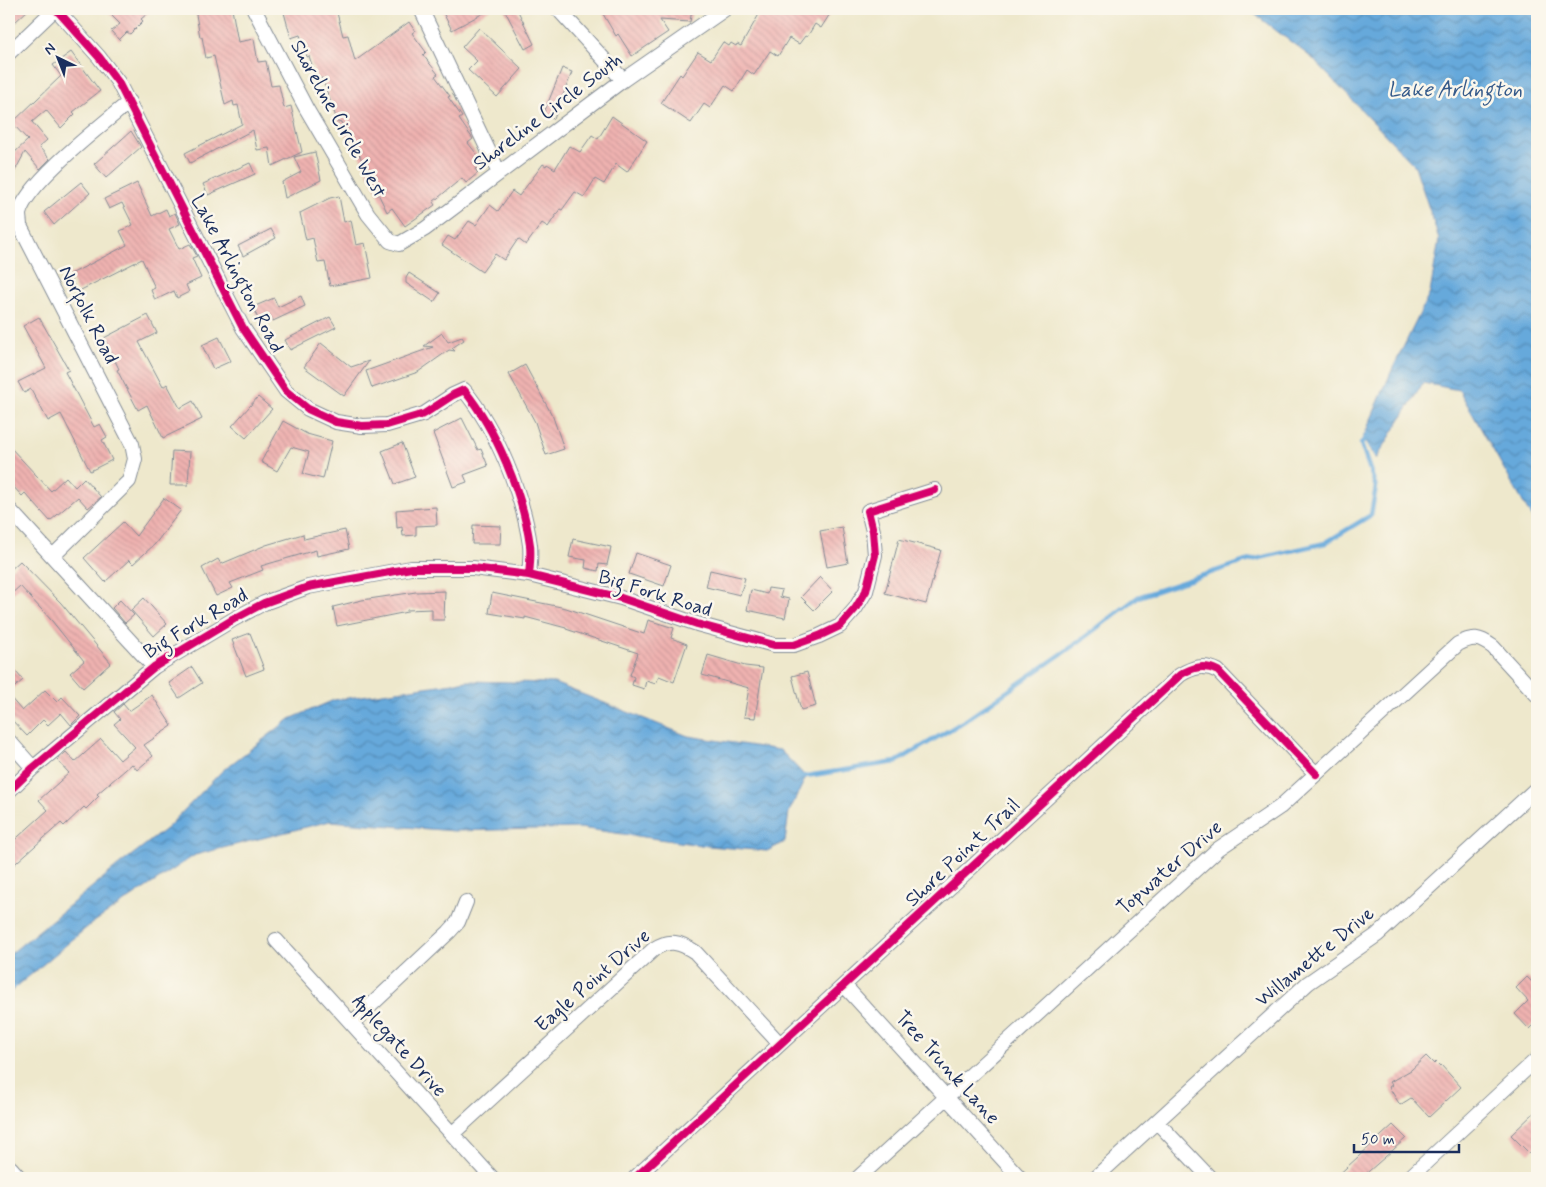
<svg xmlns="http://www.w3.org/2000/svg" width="1546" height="1187" font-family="Mynerve,sans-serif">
<defs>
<pattern id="water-waves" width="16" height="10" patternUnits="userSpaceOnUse" patternTransform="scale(1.25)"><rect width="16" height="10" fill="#66a9db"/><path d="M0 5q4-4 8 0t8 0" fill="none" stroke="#538ab5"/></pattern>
<pattern id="building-back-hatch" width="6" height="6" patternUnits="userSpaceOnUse" patternTransform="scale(1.25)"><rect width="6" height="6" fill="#efb2b0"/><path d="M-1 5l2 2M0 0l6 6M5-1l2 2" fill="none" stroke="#cc999a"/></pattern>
</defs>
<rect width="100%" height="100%" fill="#fbf7ec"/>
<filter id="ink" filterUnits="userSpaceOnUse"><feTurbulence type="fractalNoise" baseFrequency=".02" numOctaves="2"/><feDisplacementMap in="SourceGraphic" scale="10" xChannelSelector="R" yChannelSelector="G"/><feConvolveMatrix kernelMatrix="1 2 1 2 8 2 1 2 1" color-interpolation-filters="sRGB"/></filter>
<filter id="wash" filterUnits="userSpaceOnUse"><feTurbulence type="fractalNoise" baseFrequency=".0096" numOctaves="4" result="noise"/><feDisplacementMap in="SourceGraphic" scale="20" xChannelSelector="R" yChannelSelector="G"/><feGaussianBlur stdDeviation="1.12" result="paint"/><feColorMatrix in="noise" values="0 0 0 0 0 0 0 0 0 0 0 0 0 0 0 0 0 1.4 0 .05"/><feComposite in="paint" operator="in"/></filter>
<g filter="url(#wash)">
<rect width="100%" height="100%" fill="#eee8cc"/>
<!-- water -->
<path fill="url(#water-waves)" stroke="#406c9c" d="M1248,9H1537V527L1459,390L1423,383L1376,459L1363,438L1392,370L1430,293L1439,239L1415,166L1312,58Z
M467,681L554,683L688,736L780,750L806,777L789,812L785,842L767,851L708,846L580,828L454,831L330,821L195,855L91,924L9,993V955L119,865L167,828L222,771L290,719L334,700Z"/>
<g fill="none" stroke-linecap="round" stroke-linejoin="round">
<!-- stream -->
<path stroke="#66a9db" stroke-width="4.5" d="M800,777L896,762L966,720L1073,646L1138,597L1243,562L1325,543L1371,515L1376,487L1361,444L1367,435"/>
</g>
<g id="blocks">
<!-- building -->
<path fill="url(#building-back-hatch)" d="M9,9H29L14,23L9,18Z
M105,9H153L141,19L143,21L130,34L127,32L119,40L111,31L120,24Z
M195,9H232L238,42L254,39L258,62L266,61L271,86L279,85L284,108L291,106L302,152L272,166L269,148L257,150L253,130L190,163L185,153L242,124L238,105L234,106L233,101L225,105L214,56L206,58L202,37H200Z
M283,9H336L343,36L348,35L355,61L409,22L415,31L412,33L426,52L423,55L438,74L435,76L450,96L448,97L462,117L459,119L473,139L468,143L483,162L475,169L478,173L466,183L462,178L433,202L435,205L405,226L392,208L387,212L355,146L352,147L341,122L338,123L322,78L317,80L309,56L307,57L300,35L291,38Z
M441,9H491L452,30Z
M504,9H517L534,44L525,49Z
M600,9H692L690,22L660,20L668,32L632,56L618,34L616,36Z
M762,9H833L821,28L815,24L807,37L805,36L799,44L789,38L778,56L770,51L754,75L747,70L734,91L725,85L710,108L704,104L691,123L661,103L680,74L682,76L698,52L711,60L723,42L729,46L731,43L736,46L737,44L741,46Z
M479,28L522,69L497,97L468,70L477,61L462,47Z
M71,52L100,91L73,112L75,114L61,128L46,110L32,122L47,140L39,147L50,159L40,169L25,152L9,182V150L14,153L28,140L12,123L61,76L53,65Z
M562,68L572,72L554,119L543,115Z
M612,116L647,141L627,172L616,164L604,184L595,179L584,197L575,192L562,210L560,209L548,227L542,223L526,245L518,239L504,260L495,254L482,272L442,245L448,236L455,240L469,221L476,225L490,205L498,211L512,191L519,196L543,164L546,166L547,164L555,169L569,146L580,152L592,135L598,139Z
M131,131L141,147L106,178L94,164Z
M315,152L321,180L285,198L282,182L301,172L294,157Z
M250,163L255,174L208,195L203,184Z
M81,182L90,193L54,225L44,212Z
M137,183L152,216L166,209L169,216L175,213L180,224L169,229L179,249L190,244L197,256L192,258L201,278L186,285L189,292L177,298L174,291L155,300L151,290L155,288L142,259L77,292L69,275L127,245L120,231L133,225L122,203L109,209L104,199Z
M339,196L344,222L351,220L356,245L365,243L372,278L330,286L325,262L318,263L313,238L306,240L300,213L330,198Z
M271,229L276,238L243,256L238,246Z
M409,273L440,293L434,302L406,283V278Z
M301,296L305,306L273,321L269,314L258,319L253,307L274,298L278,307Z
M148,315L157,333L139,342L163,387L167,384L180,408L193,401L202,419L163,438L147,405L138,410L117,370L119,369L104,338Z
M39,317L69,370L65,372L94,427L100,424L107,437L102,440L112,460L90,471L61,414L48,421L31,389L24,393L18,382L46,368L23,326Z
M330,317L336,327L290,350L285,340Z
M442,333L448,342L462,337L464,340L452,348L455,351L449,350L418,372L372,388L366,371L433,347L424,346Z
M219,337L231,361L213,369L202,345Z
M321,343L351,367L369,361L344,396L304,367Z
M525,365L553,417L564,449L546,455L535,422L509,374Z
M258,397L272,409L246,438L232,426Z
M462,418L478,450L481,449L488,466L464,475L467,482L453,487L433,433Z
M283,421L307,434L332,441L323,479L303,474L309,452L291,447L277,471L261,462Z
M402,443L415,477L395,484L382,451Z
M9,446L51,491L66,477L75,487L84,478L101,497L88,508L78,497L50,521L25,493L22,496L9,482Z
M172,451L190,452L188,485H170Z
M164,498L181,510L155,544L133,564L129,560L105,582L84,558L123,522L136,536Z
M436,507L437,525L416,526V535L403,536L402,527L397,528L396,510Z
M473,525L501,526L500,544H472Z
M842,527L848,563L827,567L820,531Z
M345,530L349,549L317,556L316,550L261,566L263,570L230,583L233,588L216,596L202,568L218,559L221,564L266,545L303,534L304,539Z
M573,539L611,547L607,565L599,564L598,571L585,568L586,560L569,557Z
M899,539L941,550L926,604L885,593Z
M636,553L671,565L664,586L629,574Z
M20,561L61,603L111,663L83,688L70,673L84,661L52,621L20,586L9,596V571Z
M710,570L745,578L740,595L706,587Z
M820,577L833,591L814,610L801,597Z
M768,588L782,590L780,597L789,599L785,618L747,610L751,590L767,594Z
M445,591L444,620H432V609L407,610V612L337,626L333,607L362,600L416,592Z
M492,593L566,608L644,634L648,620L674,628L671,638L687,644L674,682L659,676L656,684L646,681L644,689L632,685L634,677L630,675L638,653L566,629V628L525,617V619L489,613Z
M144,598L167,624L154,636L131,610Z
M120,600L134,615L125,623L112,608Z
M250,633L264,669L246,676L232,640Z
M708,655L745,666L763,668L755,718L744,717L749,688L702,675Z
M9,664L23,680L9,692Z
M192,667L202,683L179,698L169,683Z
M807,672L816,706L801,710L792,676Z
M45,690L57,702L62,697L80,716L71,725L61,713L48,725L43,720L27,736L9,717V696L22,711Z
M152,695L172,726L144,745L153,756L137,770L132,764L97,794L99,796L86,809L84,807L64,826L61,823L9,869V845L48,810L39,800L69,773L57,760L66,752L75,762L101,739L120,760L135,747L114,724L120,719L114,712L123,704L129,711Z
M1527,977L1532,982L1537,977V1021L1529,1029L1515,1014L1528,1001L1516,988Z
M1426,1056L1434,1064L1436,1062L1440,1066L1441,1065L1461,1087L1429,1117L1411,1098L1400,1105L1389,1087L1392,1085L1390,1082L1411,1070Z
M1537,1110V1146L1529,1153L1511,1135Z
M1393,1125L1406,1138L1393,1150L1361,1178H1335Z"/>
</g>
</g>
<g filter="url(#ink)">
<use href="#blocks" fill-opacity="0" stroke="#848c95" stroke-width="1"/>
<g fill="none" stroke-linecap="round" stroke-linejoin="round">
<defs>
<path id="minor" d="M56,9L99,57L118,82L243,328L286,391L308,409L336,422L362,426L387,425L424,414L453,395L464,390C496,429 523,494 530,545C531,554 530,565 529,575
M254,9L306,108L368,214L390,241L399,244L425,229L623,80L725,9
M421,9L499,173
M558,9L623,80
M9,53L55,9
M9,509L154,667
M53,556L129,481L135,459L132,444L20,226C20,222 19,218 19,214C26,183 103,124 129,102
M9,741L33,768
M9,791L33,768L154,667L234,619L264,603L308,587L411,568H473L529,575L621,598L697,624L774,645H794L819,636L840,626L855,609L866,591L875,555L873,531L868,511L935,490
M276,940L492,1178
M844,985L1020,1178
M352,1023L449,932L458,922L466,902
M1157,1122L1210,1178
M452,1134L654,949C670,939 680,942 695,952L780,1044
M635,1178L1180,675C1193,667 1204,664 1218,671L1316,774
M858,1178L1218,849L1280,807L1458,644C1473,636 1479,637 1493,647L1537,695
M1095,1178L1308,983L1377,935L1537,788
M1409,1178L1537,1059"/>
<path id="major" d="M9,1169L17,1178"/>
</defs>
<!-- minor casing -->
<use href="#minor" stroke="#848c95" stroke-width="16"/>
<!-- major casing -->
<use href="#major" stroke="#848c95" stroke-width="20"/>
<!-- minor -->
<use href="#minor" stroke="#fff" stroke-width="14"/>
<!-- major -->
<use href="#major" stroke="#fff" stroke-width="18"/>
<defs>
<path id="cycleway" d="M56,9L99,57L118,82L243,328L286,391L308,409L336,422L362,426L387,425L424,414L453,395L464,390C496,429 523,494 530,545C531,554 530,565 529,575
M9,791L33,768L154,667L234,619L264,603L308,587L411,568H473L529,575L621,598L697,624L774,645H794L819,636L840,626L855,609L866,591L875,555L873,531L868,511L935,490
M635,1178L1180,675C1193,667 1204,664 1218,671L1316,774"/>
</defs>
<!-- cycleway casing -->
<use href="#cycleway" stroke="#fbf7ec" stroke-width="11"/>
<!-- cycleway -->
<use href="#cycleway" stroke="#d6006c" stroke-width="8"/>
</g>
</g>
<g text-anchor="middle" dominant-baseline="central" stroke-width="5" stroke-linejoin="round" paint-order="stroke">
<!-- street labels -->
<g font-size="20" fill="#1b2f5e" stroke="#fbf7ec">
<text transform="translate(548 112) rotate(-37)">Shoreline Circle South</text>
<text transform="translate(338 119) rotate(61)">Shoreline Circle West</text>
<text transform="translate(237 274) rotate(62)">Lake Arlington Road</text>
<text transform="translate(88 315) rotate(63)">Norfolk Road</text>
<text transform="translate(655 594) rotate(17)">Big Fork Road</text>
<text transform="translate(196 624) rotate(-31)">Big Fork Road</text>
<text transform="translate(963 853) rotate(-43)">Shore Point Trail</text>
<text transform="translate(1170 868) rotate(-41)">Topwater Drive</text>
<text transform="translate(1315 957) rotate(-39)">Willamette Drive</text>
<text transform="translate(593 981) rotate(-41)">Eagle Point Drive</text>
<text transform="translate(399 1046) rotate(48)">Applegate Drive</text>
<text transform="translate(947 1068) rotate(48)">Tree Trunk Lane</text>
</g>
<!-- water labels -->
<g font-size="21" font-style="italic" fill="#355a8a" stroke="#fbf7ec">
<text x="1455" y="90">Lake Arlington</text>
</g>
</g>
<!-- margin -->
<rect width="1546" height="1187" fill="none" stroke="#fbf7ec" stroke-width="30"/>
<!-- north arrow -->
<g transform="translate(58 58) rotate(317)" stroke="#fbf7ec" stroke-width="4" paint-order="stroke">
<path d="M0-4L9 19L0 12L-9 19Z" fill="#1b2f5e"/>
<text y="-8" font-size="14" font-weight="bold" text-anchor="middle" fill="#1b2f5e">N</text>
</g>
<!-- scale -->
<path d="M1354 1144v8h105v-8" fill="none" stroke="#1b2f5e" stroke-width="2.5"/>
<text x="1361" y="1144" font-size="15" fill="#1b2f5e" stroke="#fbf7ec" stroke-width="4" paint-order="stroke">50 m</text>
</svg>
